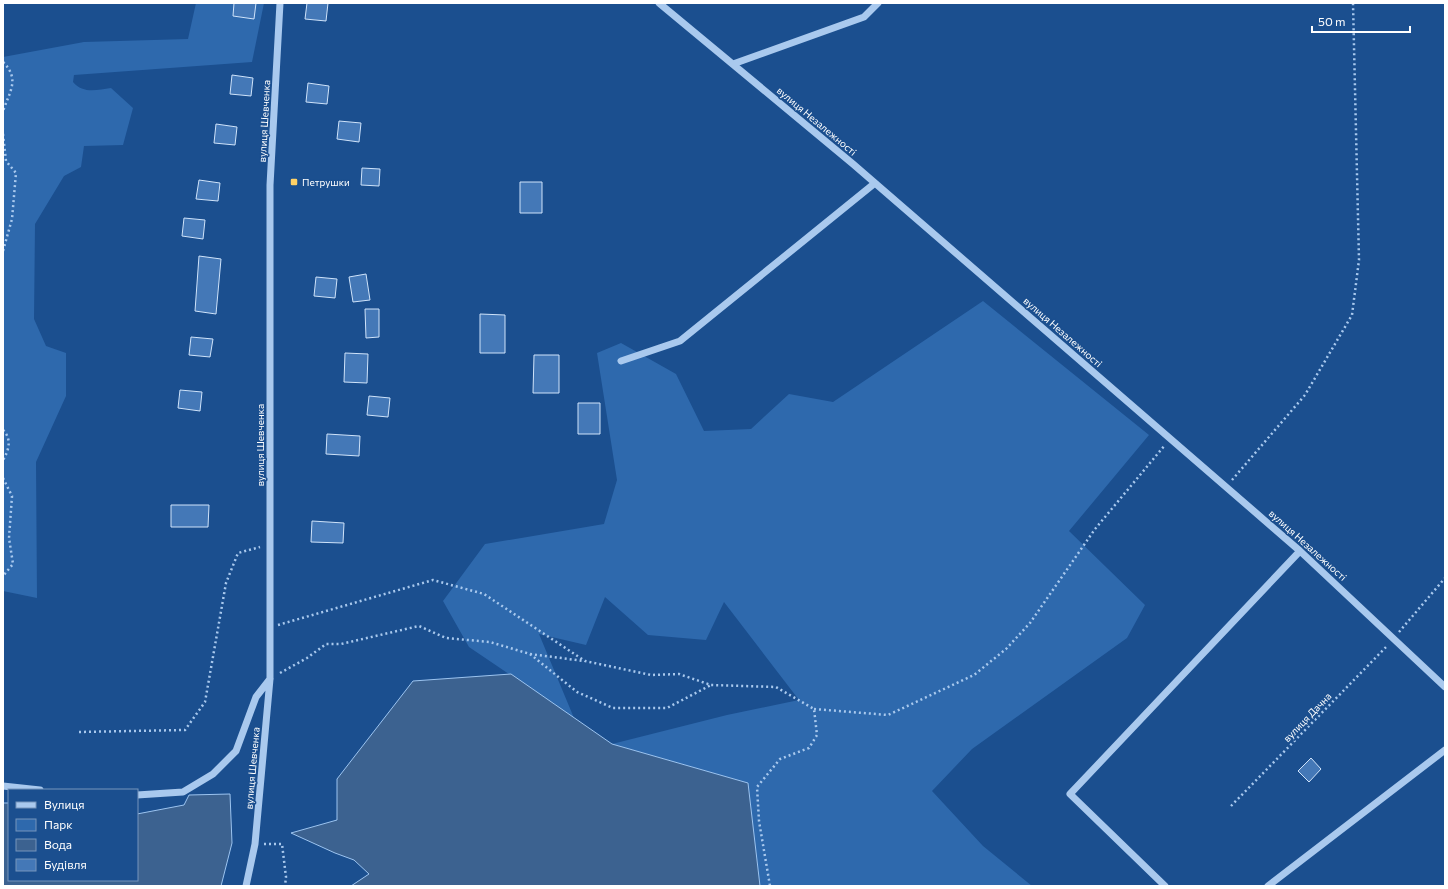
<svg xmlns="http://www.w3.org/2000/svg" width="1448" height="889" font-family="Commissioner,sans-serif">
<rect width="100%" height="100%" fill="#1b4f8f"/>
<!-- green -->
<path fill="#2e69ad" d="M196,3H264L252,62L74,75L73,82C83,94 97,90 111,88L133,108L123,145L84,146L81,167L64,176L35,224L34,319L46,346L66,353V396L36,462L37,598L3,591V57L84,42L188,39Z
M983,301L1149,435L1069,531L1145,605L1127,638L972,749L932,791L983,846L1032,886H760L748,783L612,744L727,715L799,700L724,602L706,640L648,635L605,597L586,645L539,634L574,718L469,647L443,601L485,544L604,524L617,480L597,353L621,343L676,374L704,431L751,429L789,394L833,402Z"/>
<!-- water -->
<path fill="#3c6290" stroke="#9cc4f0" d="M511,674L612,744L748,783L760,886H351L369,874L354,860L335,853L291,833L337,820V779L413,681Z
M230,794L232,843L221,886H3V803H9V880H137V814L184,805L189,795Z"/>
<!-- building -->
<path fill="#4478b7" stroke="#cfe3fa" d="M234,3H256L254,19L233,16Z
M307,3H328L326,21L305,19Z
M232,75L253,78L251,96L230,94Z
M308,83L329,86L327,104L306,102Z
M339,121L361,123L359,142L337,139Z
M216,124L237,127L235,145L214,143Z
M362,168L380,169L379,186L361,185Z
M199,180L220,183L218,201L196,199Z
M520,182H542V213H520Z
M184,218L205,220L203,239L182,236Z
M199,256L221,259L216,314L195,311Z
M366,274L370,300L353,302L349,277Z
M316,277L337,279L335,298L314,296Z
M365,309H379V337L366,338Z
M480,314L505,315V353H480Z
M191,337L213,339L210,357L189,355Z
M345,353L368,354L367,383L344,382Z
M534,355H559V393H533Z
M180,390L202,392L200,411L178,408Z
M369,396L390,398L388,417L367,415Z
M578,403H600V434H578Z
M327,434L360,436L359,456L326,454Z
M171,505H209L208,527H171Z
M312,521L344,523L343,543L311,542Z
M1311,758L1321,769L1309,782L1298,771Z"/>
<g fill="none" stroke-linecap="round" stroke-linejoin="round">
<!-- path -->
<path stroke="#a9c9ee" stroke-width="2.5" stroke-dasharray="2 3" stroke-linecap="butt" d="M3,62C20,79 10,91 3,111
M3,134L6,161L16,173L12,219L3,251
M3,430C12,439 9,450 3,460
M3,478L12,496L9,538L13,564L3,576
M1232,480L1305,395L1352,315L1359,260L1353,3
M278,625L433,580L484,594L585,661L651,675L679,674L711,685L776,687L814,709L817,735L809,748L780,759L757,787L759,821L770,886
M1399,632L1445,578
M530,654L577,692L613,708H667L711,685
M280,673L307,658L326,644H341L419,626L446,638L490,642L530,654L584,661
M814,709L888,715L974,675L1006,649L1030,623L1095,529L1165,445
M79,732L185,730L205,702L226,583L238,553L260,547
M1231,806L1388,645
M264,844H282L286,877L285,886"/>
<!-- minor -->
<path stroke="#a9c9ee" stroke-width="7" d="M659,3L853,164L1300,551L1445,687
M733,64L864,17L878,3
M621,361L680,341L875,183
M3,786L40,790
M137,795L183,792L213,774L236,751L256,697L270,679
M246,886L255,844L270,679V185L280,3
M1165,886L1070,794L1300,551
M1268,886L1445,750"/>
</g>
<!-- markers -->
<rect fill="#ffd166" stroke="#1b4f8f" stroke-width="1.5" x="290" y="178" width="8" height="8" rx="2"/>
<g text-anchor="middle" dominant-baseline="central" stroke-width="3" stroke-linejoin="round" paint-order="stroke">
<!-- street labels -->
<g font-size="10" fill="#fff" stroke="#1b4f8f">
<text transform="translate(264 121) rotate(-87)">вулиця Шевченка</text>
<text transform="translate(817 121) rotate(40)">вулиця Незалежності</text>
<text transform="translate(1063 332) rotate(41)">вулиця Незалежності</text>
<text transform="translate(260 445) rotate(-90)">вулиця Шевченка</text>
<text transform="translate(1308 545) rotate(42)">вулиця Незалежності</text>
<text transform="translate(1307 717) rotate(-46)">вулиця Дачна</text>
<text transform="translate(252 768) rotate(-85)">вулиця Шевченка</text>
</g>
<!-- poi labels -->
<g font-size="10" fill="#fff" stroke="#1b4f8f" text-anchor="start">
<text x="302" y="182">Петрушки</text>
</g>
</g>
<!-- border -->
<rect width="1448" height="889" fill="none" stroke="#ffffff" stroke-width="8"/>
<!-- legend -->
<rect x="8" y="789" width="130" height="92" fill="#1b4f8f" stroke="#7695bc"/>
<rect x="16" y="802" width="20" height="6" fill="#a9c9ee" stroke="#7695bc"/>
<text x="44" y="809" font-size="12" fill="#ffffff">Вулиця</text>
<rect x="16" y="819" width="20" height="12" fill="#2e69ad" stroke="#7695bc"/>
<text x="44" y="829" font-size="12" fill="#ffffff">Парк</text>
<rect x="16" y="839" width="20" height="12" fill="#3c6290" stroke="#7695bc"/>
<text x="44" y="849" font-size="12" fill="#ffffff">Вода</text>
<rect x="16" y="859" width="20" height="12" fill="#4478b7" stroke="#7695bc"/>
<text x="44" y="869" font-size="12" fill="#ffffff">Будівля</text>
<!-- scale -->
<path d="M1312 26v6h98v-6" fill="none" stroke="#ffffff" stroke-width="2"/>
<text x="1318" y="26" font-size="12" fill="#ffffff" stroke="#1b4f8f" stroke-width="3" paint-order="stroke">50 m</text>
</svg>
